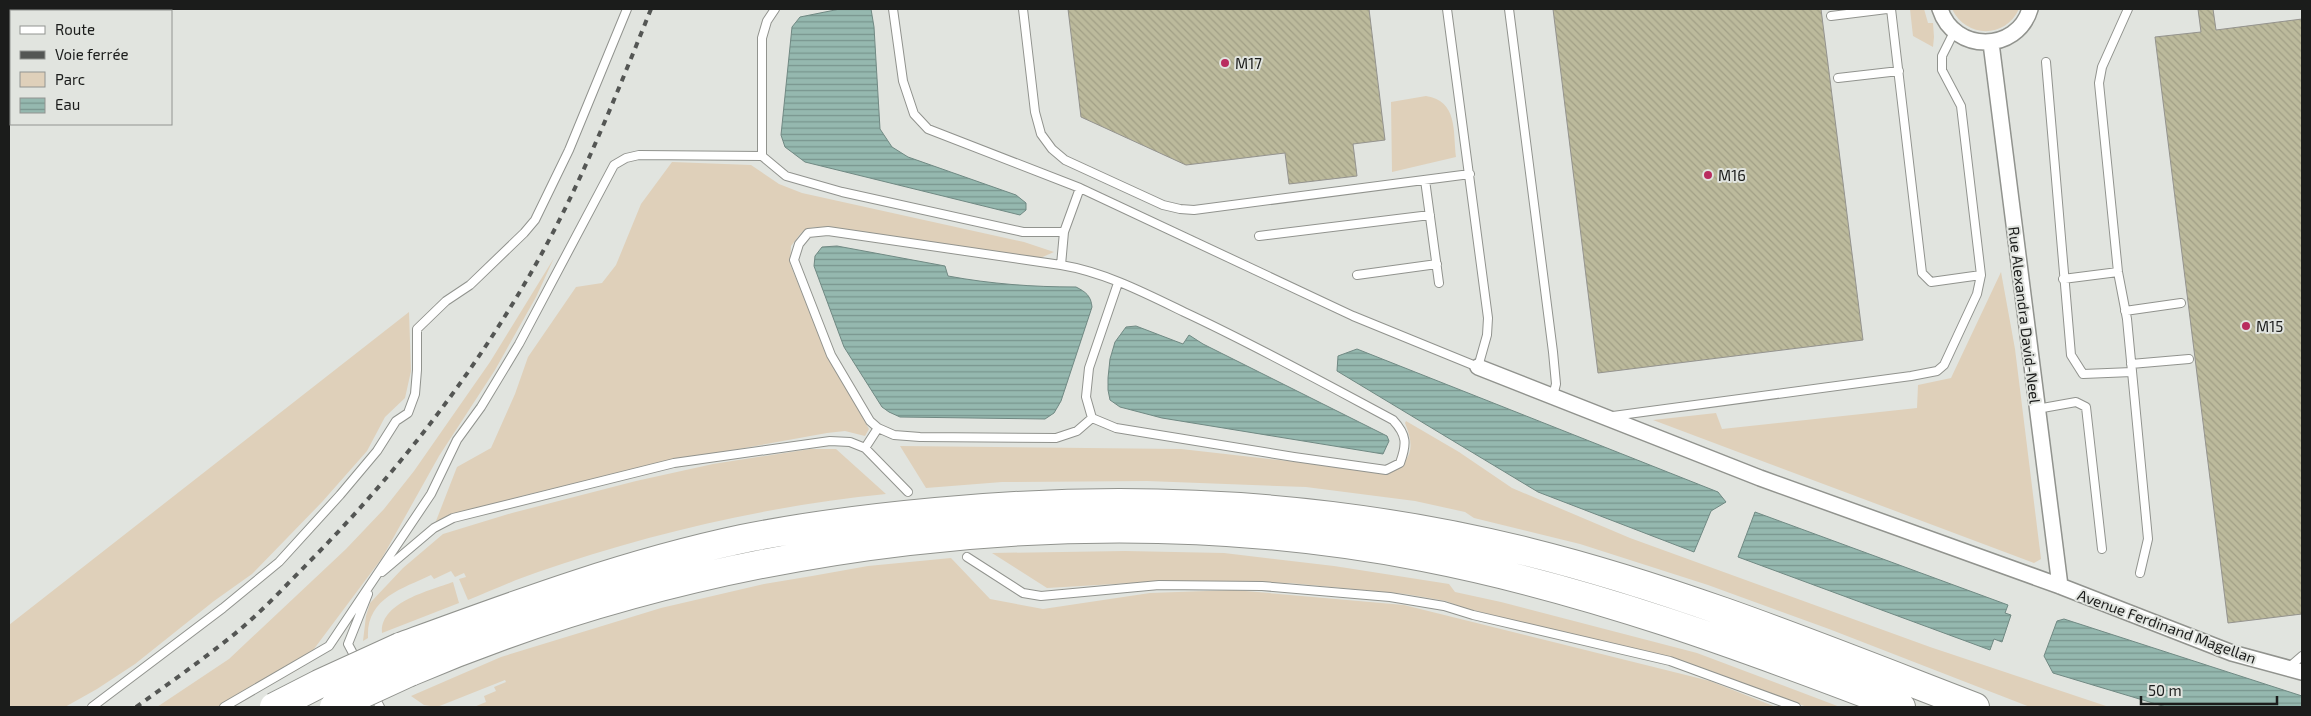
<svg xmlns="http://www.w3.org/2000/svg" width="2311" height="716" font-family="'Exo 2',sans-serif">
<defs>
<pattern id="water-rules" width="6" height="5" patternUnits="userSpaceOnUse" patternTransform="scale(1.25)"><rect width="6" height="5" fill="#95b8af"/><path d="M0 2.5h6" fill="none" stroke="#79958e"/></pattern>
<pattern id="building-back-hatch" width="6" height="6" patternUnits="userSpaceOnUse" patternTransform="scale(1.25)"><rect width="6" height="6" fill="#bcba9c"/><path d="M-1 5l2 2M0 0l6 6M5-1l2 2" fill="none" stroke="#a19f86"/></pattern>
</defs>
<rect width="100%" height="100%" fill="#e1e4df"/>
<!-- green -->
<path fill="#dfd0ba" d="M1910,9H1924L1928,23H1933L1934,37L1933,47L1913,36Z
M1952,9H2019C2005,39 1966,38 1952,9Z
M1426,96C1458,101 1453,131 1456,157L1392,172L1391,102Z
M672,162L751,165L779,184L802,193L1024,242L1054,252L1038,259L818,227L809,228L801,233L791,246L790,264L827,353L869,429L865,436L845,431L827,433L650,465L522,496L436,521L457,467L491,448L515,394L528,357L576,287L602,283L616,265L641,204Z
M554,258L536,297L495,370L439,456L382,558L299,669L230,707H157L229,659L346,549L384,509L414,471L490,362Z
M2001,272L2015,349L2041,559L2034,563L1653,420L1716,413L1722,429L1917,408L1918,385L1951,378Z
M409,312L411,371L405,398L385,417L367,451L322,502L252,574L214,601L135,664L97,689L65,707H9V625Z
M1406,421L1459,452L1512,488L1630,538L1930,647L2109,707H2030L1829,629L1708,585L1580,544L1474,518L1465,512L1415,501L1306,487L1147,481L1002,482L926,488L900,446L1181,449L1387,472C1413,462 1415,447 1405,423Z
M810,449H836L886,494C772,505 647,534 538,572C514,580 491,591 468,600L459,579L466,577L464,573L455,577L451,571L434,579L431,575C402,589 366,598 368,638L363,641L366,616L370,603L403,568L443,534L512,513L636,481L713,464Z
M1125,551L1224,553L1334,566L1449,584L1455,592L1501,602L1697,653L1840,707H1807L1721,675L1672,659L1464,608L1446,601L1405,594L1289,583L1166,581L1047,588L992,553Z
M951,558L990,599L1043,609L1150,593L1234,590L1404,605L1710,681L1776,707H474L486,702L484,696L496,691L494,687L506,682L505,680L437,707L424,705L411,696L501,657L661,608L764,584L812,576L868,566Z
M453,582L459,603L382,633C380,602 429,591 453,582Z"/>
<!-- water -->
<path fill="url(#water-rules)" stroke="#708983" d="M840,9H871L874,27L880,129L892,147L908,157L1016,195L1026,203V210L1020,215L805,162L785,147L781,135L792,27L800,17Z
M837,246L945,266L948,276C991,284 1033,287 1076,287C1086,292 1091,296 1092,307L1061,401L1054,413L1045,419L900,417L889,412L882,407L844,347L814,266L815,256L822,247Z
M1136,326L1183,344L1189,335L1203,344L1387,436L1389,441L1383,454L1162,418L1120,407L1110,400L1108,390V378L1110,359L1115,342L1126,327Z
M1357,349L1718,492L1726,502L1711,511L1694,552L1538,492L1337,371L1338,356Z
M1755,512L2008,605L2005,613L2011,615L2002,642L1994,639L1990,650L1738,557Z
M2064,619L2302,696V707H2166L2053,673L2044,656L2057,621Z"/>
<!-- building -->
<path fill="url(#building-back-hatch)" stroke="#94938e" d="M1068,9H1369L1385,140L1353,144L1357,176L1289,184L1285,153L1186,165L1081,117Z
M1553,9H1821L1863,340L1598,373Z
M2198,9H2213L2216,30L2302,19V614L2228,623L2155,37L2201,32Z"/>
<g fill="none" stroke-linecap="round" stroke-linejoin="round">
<defs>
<path id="lane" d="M775,9L767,21L762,38V156L786,176L842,192L1023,232H1064L1080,188
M893,9L903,81L914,114L928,129L1080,188L1353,316L1478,367L1487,335L1488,318L1447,9
M1023,9L1035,112L1041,134L1052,149L1065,160L1163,205L1180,209L1194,210L1470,174
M1509,9L1553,352L1556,384L1553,396
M1891,9L1922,273L1931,282L1981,275
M2128,9L2102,67L2099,83L2118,272L2127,319L2148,539L2140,573
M1831,16L1887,9
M2046,62L2071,355L2083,374L2132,372
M1838,78L1899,71
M1425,180L1439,283
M1259,236L1430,215
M1061,265C1104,272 1145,293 1184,312C1255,345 1324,383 1393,420C1407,435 1407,444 1400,463L1386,470L1294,457L1116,428L1092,418L1077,431L1056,438L920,437L894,435L878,428L870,421L831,355L794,260L799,244L808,233L828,231L1061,265L1064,232
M1357,275L1437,264
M2063,279L2118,272
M2125,311L2181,303
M2131,364L2189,359
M2037,409L2076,402L2086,407L2102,549
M1613,416L1911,376L1937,371L1944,365L1977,294L1981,275L1961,106L1942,70V56L1954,32
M1092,418L1086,397L1089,368L1118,283
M865,448L878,428
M967,557L1023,593L1041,596L1159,585L1262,586L1390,597L1444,606L1473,615L1670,661L1796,707
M382,572L434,528L453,518L674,463L830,441L850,442L865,448L908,492
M357,661L348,644L368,594
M2288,668L2302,656
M373,694L380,707
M92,707L223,608L279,562L340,495L377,451L396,421L408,413L415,394L417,370V329L446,301L470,285L524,233L535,220L569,150L627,9
M224,707L329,646L431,494L457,440L481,407L519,344L614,165L626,158L639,155L762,156"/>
<path id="street" d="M1940,9C1954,53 2017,53 2030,9
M1991,43L2060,586
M1478,367L1760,478L2060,586L2232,653L2302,672"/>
<path id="highway" d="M400,647C512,606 624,564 742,539C806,526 871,518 936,512C1134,493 1334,504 1528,552C1681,590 1827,650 1975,707
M410,672C720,540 1092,493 1423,557C1588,589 1745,647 1901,707"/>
</defs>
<!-- lane casing -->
<use href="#lane" stroke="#91938e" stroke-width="10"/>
<!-- street casing -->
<use href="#street" stroke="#91938e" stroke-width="18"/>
<!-- highway casing -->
<use href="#highway" stroke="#91938e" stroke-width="30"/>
<!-- lane -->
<use href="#lane" stroke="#fff" stroke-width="8"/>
<!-- street -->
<use href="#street" stroke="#fff" stroke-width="15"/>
<!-- highway -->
<use href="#highway" stroke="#fff" stroke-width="28"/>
<!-- rail -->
<path stroke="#545654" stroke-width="4" stroke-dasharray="6 6" stroke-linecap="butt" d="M136,707C168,684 201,661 232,636C262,612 288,583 315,556C399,470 472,376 532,271C580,187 615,98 651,9"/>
<defs>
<path id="highway-bridge" d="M274,707L319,684L400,647
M334,707L410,672"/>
</defs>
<!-- highway-bridge casing -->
<use href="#highway-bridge" stroke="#91938e" stroke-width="30" stroke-linecap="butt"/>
<!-- highway-bridge -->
<use href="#highway-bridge" stroke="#fff" stroke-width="28"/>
</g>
<!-- markers -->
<g fill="#b92c5f" stroke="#e1e4df" stroke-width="2">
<circle cx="1225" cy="63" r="5"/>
<circle cx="1708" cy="175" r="5"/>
<circle cx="2246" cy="326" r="5"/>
</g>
<g text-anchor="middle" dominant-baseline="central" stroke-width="4" stroke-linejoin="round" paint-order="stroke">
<!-- poi labels -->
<g font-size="15" fill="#1b1c1b" stroke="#e1e4df" text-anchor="start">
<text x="1235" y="63">M17</text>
<text x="1718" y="175">M16</text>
<text x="2256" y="326">M15</text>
</g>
<!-- street labels -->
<g font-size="15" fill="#1b1c1b" stroke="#e1e4df">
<text transform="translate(2025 315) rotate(83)">Rue Alexandra David-Neel</text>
<text transform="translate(2167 626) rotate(20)">Avenue Ferdinand Magellan</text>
</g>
</g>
<!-- border -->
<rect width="2311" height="716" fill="none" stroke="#1b1c1b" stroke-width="20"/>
<!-- legend -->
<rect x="10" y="10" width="162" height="115" fill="#e1e4df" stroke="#929491"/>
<rect x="20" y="26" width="25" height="8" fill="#ffffff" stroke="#929491"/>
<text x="55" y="35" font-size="15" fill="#1b1c1b">Route</text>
<rect x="20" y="51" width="25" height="8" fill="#545654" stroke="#929491"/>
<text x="55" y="60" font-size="15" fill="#1b1c1b">Voie ferrée</text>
<rect x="20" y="72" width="25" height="15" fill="#dfd0ba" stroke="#929491"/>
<text x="55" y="85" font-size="15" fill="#1b1c1b">Parc</text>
<rect x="20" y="98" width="25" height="15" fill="url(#water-rules)" stroke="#929491"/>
<text x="55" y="110" font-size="15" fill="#1b1c1b">Eau</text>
<!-- scale -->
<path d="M2141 696v8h136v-8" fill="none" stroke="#1b1c1b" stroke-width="2.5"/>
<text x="2148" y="696" font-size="15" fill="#1b1c1b" stroke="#e1e4df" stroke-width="4" paint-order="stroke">50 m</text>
</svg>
